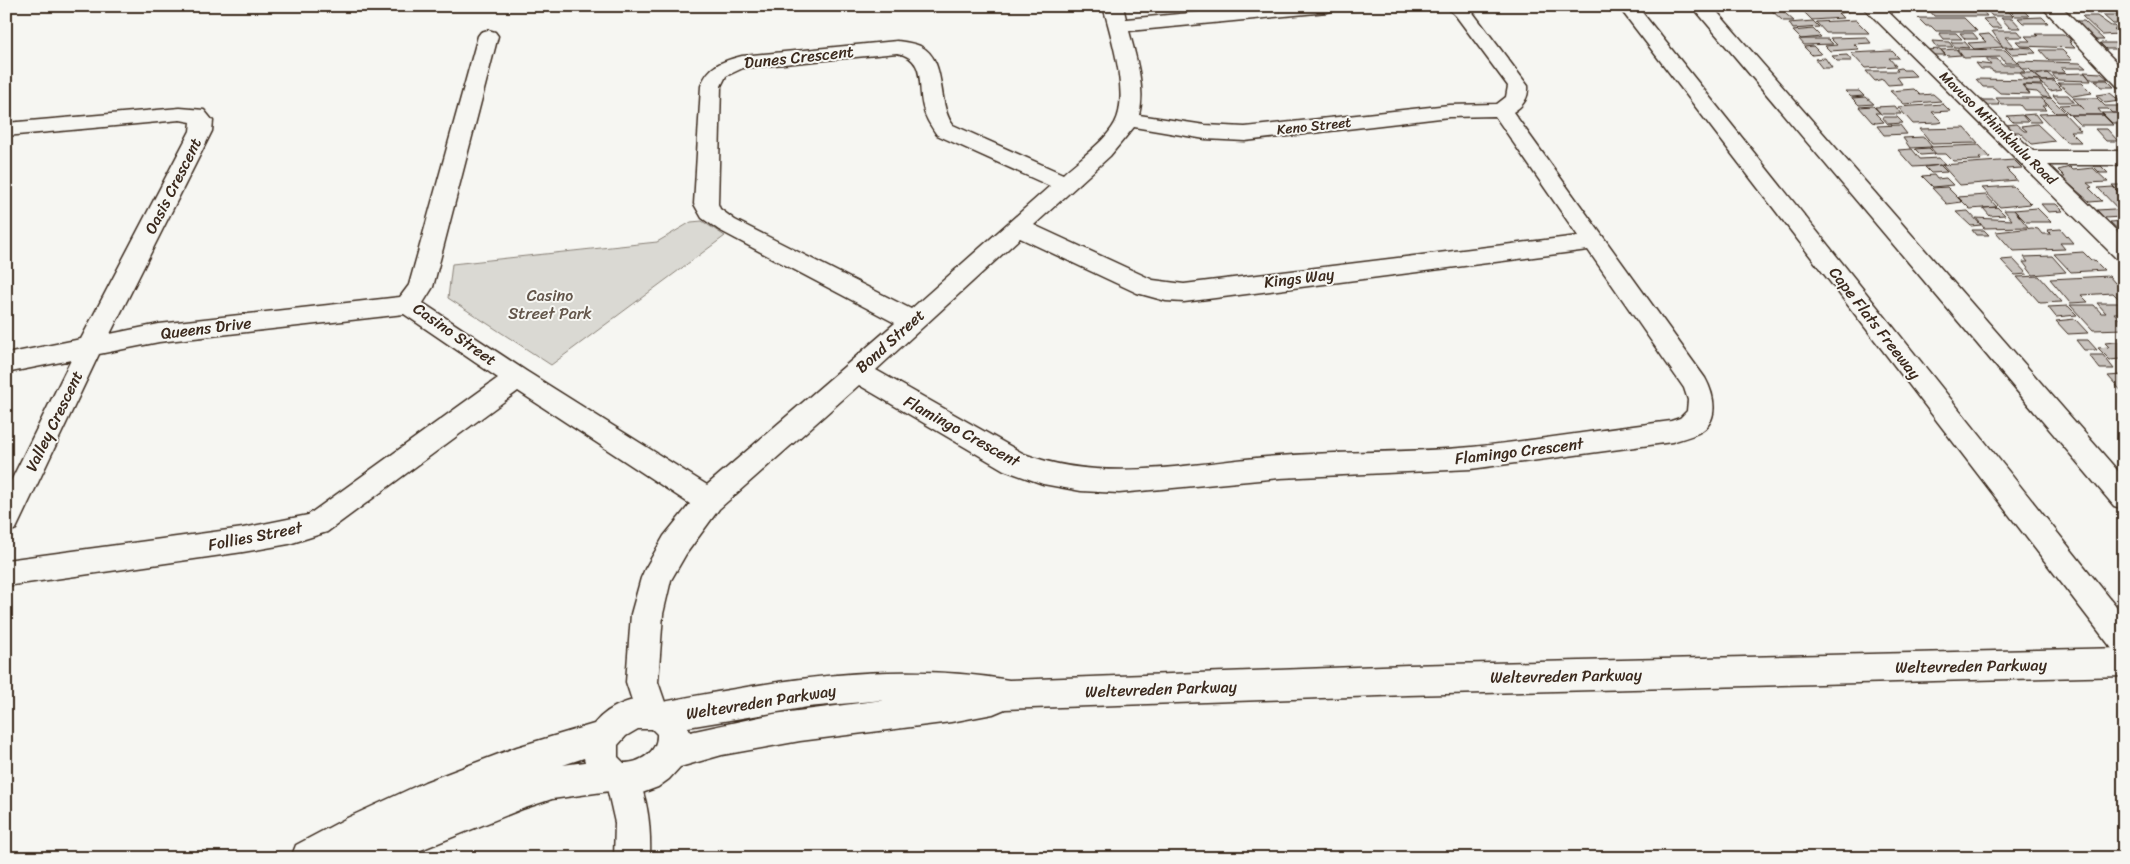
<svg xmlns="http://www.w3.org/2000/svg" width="2130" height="864" font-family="Sriracha,sans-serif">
<rect width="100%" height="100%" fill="#f6f6f2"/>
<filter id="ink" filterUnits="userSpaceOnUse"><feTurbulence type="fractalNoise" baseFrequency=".02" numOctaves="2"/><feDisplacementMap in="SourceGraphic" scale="10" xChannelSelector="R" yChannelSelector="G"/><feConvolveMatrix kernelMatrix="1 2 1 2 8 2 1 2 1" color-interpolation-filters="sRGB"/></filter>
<g filter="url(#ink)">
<!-- green -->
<path fill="#dad9d3" stroke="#8a8278" d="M702,221L725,236L551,365L448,298L452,264L657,242L691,222Z"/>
<!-- building -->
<path fill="#c8c3be" stroke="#3b2a1e" d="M1843,6L1848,12L1838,13L1843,18L1812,20L1799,7Z
M1926,6H1968L1971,10H1982L1987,16H1934Z
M2082,6H2093L2100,13H2090Z
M2102,6H2124V12H2108Z
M1798,7L1802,11L1789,12L1785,8Z
M1769,8H1779L1794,21H1783Z
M1987,10L2008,11L2013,16H1992Z
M2010,11H2024L2029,16H2015Z
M2103,15H2124V24H2113Z
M2082,16H2097L2111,26H2114L2117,29H2114L2120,34L2102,35Z
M2042,17L2048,23H2023L2018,18Z
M1918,18H1964L1977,31H1936L1931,26H1926Z
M1993,18L2002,28H1992L1983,19Z
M2001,18H2012L2021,28H2010Z
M1856,20L1869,33H1826L1816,22Z
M1813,21L1819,27L1793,29L1789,23Z
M2075,21H2084L2104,40H2094Z
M1813,29L1821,37L1801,39L1793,31Z
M1992,31H2018L2023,37H2005L2014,47H2003Z
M1939,33H1956L1962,39H1944Z
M1960,33H1973L1978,39H1965Z
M1989,34L2003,47L1974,49L1968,43L1984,42H1986L1979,35Z
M2036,34H2063L2072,40H2069L2071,42H2069L2075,48L2021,46L2016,41H2030L2025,36H2038Z
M1866,37L1871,43L1854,44L1859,49L1830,51L1825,46L1837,45L1830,38Z
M1799,39H1828L1833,44L1804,45Z
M1932,41L1949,42L1953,47H1936Z
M1951,42H1965L1970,48L1955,47Z
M2100,43H2117L2122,49H2106Z
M1813,46L1821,54L1812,55L1804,47Z
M2019,47L2031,48L2036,53L2011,54L2005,48Z
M1940,49L1945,55H1931L1926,50Z
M1956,49L1961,55L1947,56L1941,50Z
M1957,49L2005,50L2018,63H2005L2001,57L1964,58Z
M2040,50H2062L2072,60H2049Z
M1892,51L1899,58H1889L1896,66L1865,68L1851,53Z
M1847,55L1852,61H1837L1832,56Z
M1825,58L1832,68H1822L1815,59Z
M1986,59H1997L2002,65H2019L2025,72H1993L1991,69H1981L1976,63L1991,65Z
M2017,61L2080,63L2086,68H2061L2066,73H2033L2029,69H2022Z
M1901,68L1903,70H1910L1916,76L1897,77L1902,84L1888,85L1883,79L1875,81L1866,71H1898L1896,69Z
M2084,72L2101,73L2108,79H2090Z
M2020,73H2033L2041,80L2025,79Z
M2047,73L2055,80L2043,81L2035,75Z
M2085,73L2091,81L2057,80L2052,74Z
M1976,79L2038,80L2043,85H2022L2030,94L2000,93L1993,87H1983Z
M2095,80H2107L2114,87H2101Z
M2039,81H2054L2062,89L2050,91Z
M2058,83H2082L2092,93L2073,96Z
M2023,85L2041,86L2051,98L2043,97L2037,92L2027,91Z
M1914,89L1920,95L1933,94L1941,101L1904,104L1890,91Z
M1845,91H1859L1864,96L1851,97Z
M2110,93L2120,101L2105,103L2096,95Z
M2053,95H2068L2074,102H2059Z
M1866,97L1874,104L1859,105L1852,98Z
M1996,98H2041L2047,106H2042L2046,110H2024L2020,105H2002Z
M2041,98H2051L2066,113H2056Z
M2073,98H2097L2105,106H2120L2124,110V113H2112L2108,109H2098L2103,115H2070L2060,105L2078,104L2085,110Z
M1979,100H1995L2000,105H1984Z
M1943,104L1950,111L1932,112L1942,122L1938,123L1913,124L1898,107Z
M1873,106L1880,113H1875L1884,122L1876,123L1872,122L1859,107Z
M1895,106L1901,114H1881L1875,107Z
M2064,113L2081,131H2070L2081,142H2066L2039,114Z
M2102,113H2124V123H2112Z
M2035,114L2041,122H2030L2023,115Z
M2022,115L2028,122H2013L2007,116Z
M2070,115H2103L2113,125H2080Z
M1882,117H1897L1903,123L1888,124Z
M2016,124L2024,131H2027L2021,126L2037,124L2055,141L2032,144L2019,132H2014L2006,125Z
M1900,125L1907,134L1884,135L1877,126Z
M1965,128L1978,143L1932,144L1920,129Z
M2095,129H2107L2118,141H2106Z
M1924,137L1932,147L1910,148L1903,138Z
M1979,145L1990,157L1979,158L1981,160L1953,161L1946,154H1936L1930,147Z
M1929,148L1935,154L1921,155L1915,149Z
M1912,149L1920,159L1939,158L1945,165L1913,167L1898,150Z
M2014,160L2022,168L2006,169L2017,180L1960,185L1942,165Z
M1940,165L1947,172L1931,173L1925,167Z
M2093,166H2101L2108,173H2100Z
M2070,167L2073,170L2093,168L2108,182L2087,183L2092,187L2089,188L2102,201L2090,202L2061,177H2065L2058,170Z
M1934,175L1937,179L1946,178L1953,185L1933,187L1922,176Z
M2112,185H2124V197Z
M2013,186L2031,204L2000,207L1982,188Z
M1947,187L1962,202L1947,204L1932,188Z
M2113,187L2120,194H2116L2124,202V215L2098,188Z
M1986,195L1997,207L1970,209L1958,197Z
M2041,204H2056L2063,211L2048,212Z
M1997,207L2005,215L1990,216L1983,208Z
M2037,208L2051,222H2026L2014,210Z
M2114,209L2122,217L2104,218L2097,210Z
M2004,210H2014L2028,227L1984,228L1976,218L2012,220Z
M1968,211L1981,225L1971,226L1956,212Z
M2124,221V235L2110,222Z
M2032,228L2038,229L2042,234H2051L2047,230L2061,229L2073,243H2060L2065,249L2013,251L1996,232Z
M1972,230H1984L1989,235H1976Z
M2083,252L2091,260H2094L2104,270L2071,272L2054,254Z
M2052,256L2066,272L2033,275L2023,262H2028L2024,257Z
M2013,259L2027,274L2015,275L2001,260Z
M2039,276L2062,302L2040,303L2017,277Z
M2109,276L2115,283H2124V300H2120L2113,293L2081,295L2088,302L2070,303L2050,279Z
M2097,303H2124V313H2114L2124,325V329L2093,330L2070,305H2094L2101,313H2106Z
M2068,306L2077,315L2056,317L2048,307Z
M2075,319L2088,333L2068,334L2056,321Z
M2076,340H2088L2097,350H2084Z
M2124,341V363L2120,359L2110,360L2098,348L2109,347L2105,343Z
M2089,355H2103L2114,369H2100Z
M2121,375L2124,378V394L2108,376Z"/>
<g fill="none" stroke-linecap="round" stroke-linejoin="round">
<defs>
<path id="minor" d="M1103,6H1123L1126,19L1264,6H1336L1334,10L1327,12L1129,31C1136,57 1146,89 1139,115L1205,125L1245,127L1449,105L1497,104L1506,97L1508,86L1456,16L1446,6H1468L1528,86C1529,98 1523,106 1513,112L1705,378C1715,396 1720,422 1698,433C1690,437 1680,439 1672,442L1471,469L1280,478L1119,493L1081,491L1043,484L1004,470L859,385L719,509L686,554L671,580L663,614L658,682L669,714L664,725L652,729L640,725L626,682L631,614L641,578L645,569L664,536L690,504L518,391L327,532L289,544L243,552L6,586V560L243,528L308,515L498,378L404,314L159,342L99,354L16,529L6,533V491L71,360L6,373V354L81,339L190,131L191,122L180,120L6,136V123L180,108L204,110L213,121L212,131L110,334L159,324L400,297L409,285L478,36L481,32L488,30L495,32L498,36L433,287L423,303L526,371L707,485L895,323L719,230L702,218L694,204L701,86C708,66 722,61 742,56L897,41C904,42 913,43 920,46C948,59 936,103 953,125L1063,174C1078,160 1105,142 1115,123C1130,96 1111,36 1103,6ZM897,53C927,59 917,85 923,107C925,118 931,126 937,135L1050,186L911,309L735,220L720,209L718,204L721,86L726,76L743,68ZM1495,116L1578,236L1184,284L1153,280L1034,225L1110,156L1134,127L1205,139L1245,141L1449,117ZM1020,238L1137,293L1166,301L1184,302L1588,250L1684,388L1688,400L1687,411L1680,418L1671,421C1605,429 1539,440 1472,447C1408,453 1343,451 1279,456C1195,462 1105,485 1024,454L876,370Z
M1862,6H1882L2033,151H2124V165H2048L2124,238V260L2116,258Z
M2041,6H2061L2124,70V88L2117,86Z
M622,763L634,767C648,799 651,824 650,858H614L615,823L605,779L610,767Z"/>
<path id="tertiary" d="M2124,648V676L1408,695L1005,709L993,714L951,722L800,741L722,755L680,767L669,779L658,787L634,796L621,795L610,791L552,799L522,809L401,858H291L296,845L347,818L425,782L517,747L594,724C609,705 639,693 663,702C782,680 888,660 1009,680L1408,665ZM883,700L774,714L690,732L688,727L808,707ZM638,729H652L657,734C658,752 640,763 624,763L618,757V745L626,736ZM584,758L585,762L563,765Z"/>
<path id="motorway" d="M1618,6H1637L2124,616V654L2113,650Z
M1692,6H1712L2124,478V509L2114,506Z"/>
</defs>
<!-- minor casing -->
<use href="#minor" stroke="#3b2a1e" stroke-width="3"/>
<!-- tertiary casing -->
<use href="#tertiary" stroke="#3b2a1e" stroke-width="3"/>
<!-- motorway casing -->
<use href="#motorway" stroke="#3b2a1e" stroke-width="3"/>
<!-- minor -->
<use href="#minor" fill="#f6f6f2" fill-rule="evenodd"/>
<!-- tertiary -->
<use href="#tertiary" fill="#f6f6f2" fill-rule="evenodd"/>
<!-- motorway -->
<use href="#motorway" fill="#f6f6f2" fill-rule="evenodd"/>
</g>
</g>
<g text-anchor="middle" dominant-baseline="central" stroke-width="4" stroke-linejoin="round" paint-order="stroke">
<!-- far-street labels -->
<g font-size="14" fill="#3b2a1e" stroke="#f6f6f2">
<text transform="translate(1314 126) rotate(-6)">Keno Street</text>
<text transform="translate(1998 128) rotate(44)">Mavuso Mthimkhulu Road</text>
</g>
<!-- street labels -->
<g font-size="16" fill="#3b2a1e" stroke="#f6f6f2">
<text transform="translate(799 57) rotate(-6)">Dunes Crescent</text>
<text transform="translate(173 186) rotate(-63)">Oasis Crescent</text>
<text transform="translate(1299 278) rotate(-7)">Kings Way</text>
<text transform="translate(1875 323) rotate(52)">Cape Flats Freeway</text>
<text transform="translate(206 328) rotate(-7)">Queens Drive</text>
<text transform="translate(455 334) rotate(35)">Casino Street</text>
<text transform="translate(890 341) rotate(-42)">Bond Street</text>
<text transform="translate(54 421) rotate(-64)">Valley Crescent</text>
<text transform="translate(962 431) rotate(29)">Flamingo Crescent</text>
<text transform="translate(1519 451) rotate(-7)">Flamingo Crescent</text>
<text transform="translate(255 536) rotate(-11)">Follies Street</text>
<text transform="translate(1971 666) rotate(-1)">Weltevreden Parkway</text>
<text transform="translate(1566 676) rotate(-1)">Weltevreden Parkway</text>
<text transform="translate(1161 689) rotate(-2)">Weltevreden Parkway</text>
<text transform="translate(761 702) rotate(-9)">Weltevreden Parkway</text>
</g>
<!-- park labels -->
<g font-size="16" fill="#63564b" stroke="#f6f6f2">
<text x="550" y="295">Casino<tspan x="550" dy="18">Street Park</tspan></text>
</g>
</g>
<!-- margin -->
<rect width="2130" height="864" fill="none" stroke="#f6f6f2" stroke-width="25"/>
<rect x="12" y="12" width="2105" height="839" fill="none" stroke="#3b2a1e" stroke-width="2" filter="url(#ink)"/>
</svg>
